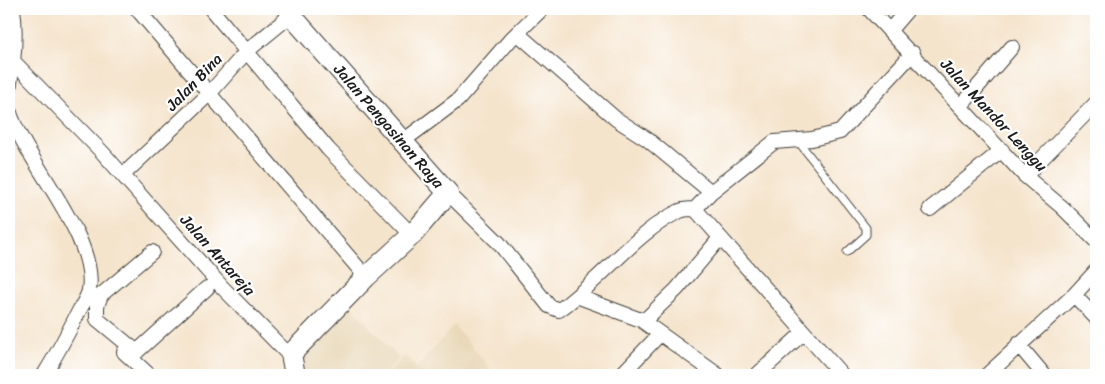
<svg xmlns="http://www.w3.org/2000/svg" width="1105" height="384" font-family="Sriracha,sans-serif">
<rect width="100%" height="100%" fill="#fff"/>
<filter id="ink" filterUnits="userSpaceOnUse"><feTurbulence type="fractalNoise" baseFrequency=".02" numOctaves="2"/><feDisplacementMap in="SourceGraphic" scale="10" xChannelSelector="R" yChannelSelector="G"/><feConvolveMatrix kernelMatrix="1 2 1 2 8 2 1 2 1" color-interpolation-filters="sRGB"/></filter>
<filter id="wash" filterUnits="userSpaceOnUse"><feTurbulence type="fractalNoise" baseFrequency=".0096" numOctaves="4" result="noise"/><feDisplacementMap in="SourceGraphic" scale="20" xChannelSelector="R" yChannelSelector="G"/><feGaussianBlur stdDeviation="1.12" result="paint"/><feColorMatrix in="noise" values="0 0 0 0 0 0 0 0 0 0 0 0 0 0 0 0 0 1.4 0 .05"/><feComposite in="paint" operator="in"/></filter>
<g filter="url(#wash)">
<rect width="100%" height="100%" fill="#f5e4cc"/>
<!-- built -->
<path fill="#e9d9ba" d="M350,305L399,359L383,375H300L306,350Z
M454,325L496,375H386L405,356L417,368Z"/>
</g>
<g filter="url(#ink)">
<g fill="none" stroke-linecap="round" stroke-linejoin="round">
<defs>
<path id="lane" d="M798,141L866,228V235L847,252"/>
<path id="street" d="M137,9L366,277
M211,9L328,149L412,235
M869,9L1025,176L1063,208L1096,241
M890,30L908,9
M517,33L616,119L647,139L711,192
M14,62L102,152L222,287L288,354H291
M9,89C14,62 17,36 13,9
M961,106L1012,47
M9,110C25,162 98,237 89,290C88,297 82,305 79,311C68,333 57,354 44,375
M403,141L458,100L511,39L542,9
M123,175L209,94L247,51L291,15
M1025,176L1096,103
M448,193L499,243L549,306L559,310C598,283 639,229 680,211C684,209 690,209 695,209L711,192L774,142L812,139L840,132L913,53
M695,209L842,375
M930,209L1002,150
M1074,295L1096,318
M579,297L641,320L647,318L677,289L720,238
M641,320L718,375
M1018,344L1044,375
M124,352L149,375
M137,352L97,319V306L101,295L152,252
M131,357L207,288
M621,375L660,334
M757,375L804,332
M987,375L1074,295L1096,271"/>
<path id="secondary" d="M289,9L291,15L448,193L412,235L366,277L291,354L295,375"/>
</defs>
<!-- lane casing -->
<use href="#lane" stroke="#3d3a36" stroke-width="9"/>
<!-- street casing -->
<use href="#street" stroke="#3d3a36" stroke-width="16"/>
<!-- secondary casing -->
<use href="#secondary" stroke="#3d3a36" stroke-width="22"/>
<!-- lane -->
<use href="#lane" stroke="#fff" stroke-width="7"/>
<!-- street -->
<use href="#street" stroke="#fff" stroke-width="14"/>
<!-- secondary -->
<use href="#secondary" stroke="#fff" stroke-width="20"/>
</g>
</g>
<g text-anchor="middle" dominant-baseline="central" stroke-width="4.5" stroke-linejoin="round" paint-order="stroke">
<!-- street labels -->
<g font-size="16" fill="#1c1c1c" stroke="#fff">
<text transform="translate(194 82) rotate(-46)">Jalan Bina</text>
<text transform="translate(994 115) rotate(47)">Jalan Mandor Lenggu</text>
<text transform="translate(389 126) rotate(49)">Jalan Pengasinan Raya</text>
<text transform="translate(218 255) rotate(48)">Jalan Antareja</text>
</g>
</g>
<!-- margin -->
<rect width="1105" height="384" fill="none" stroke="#fff" stroke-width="30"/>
</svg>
